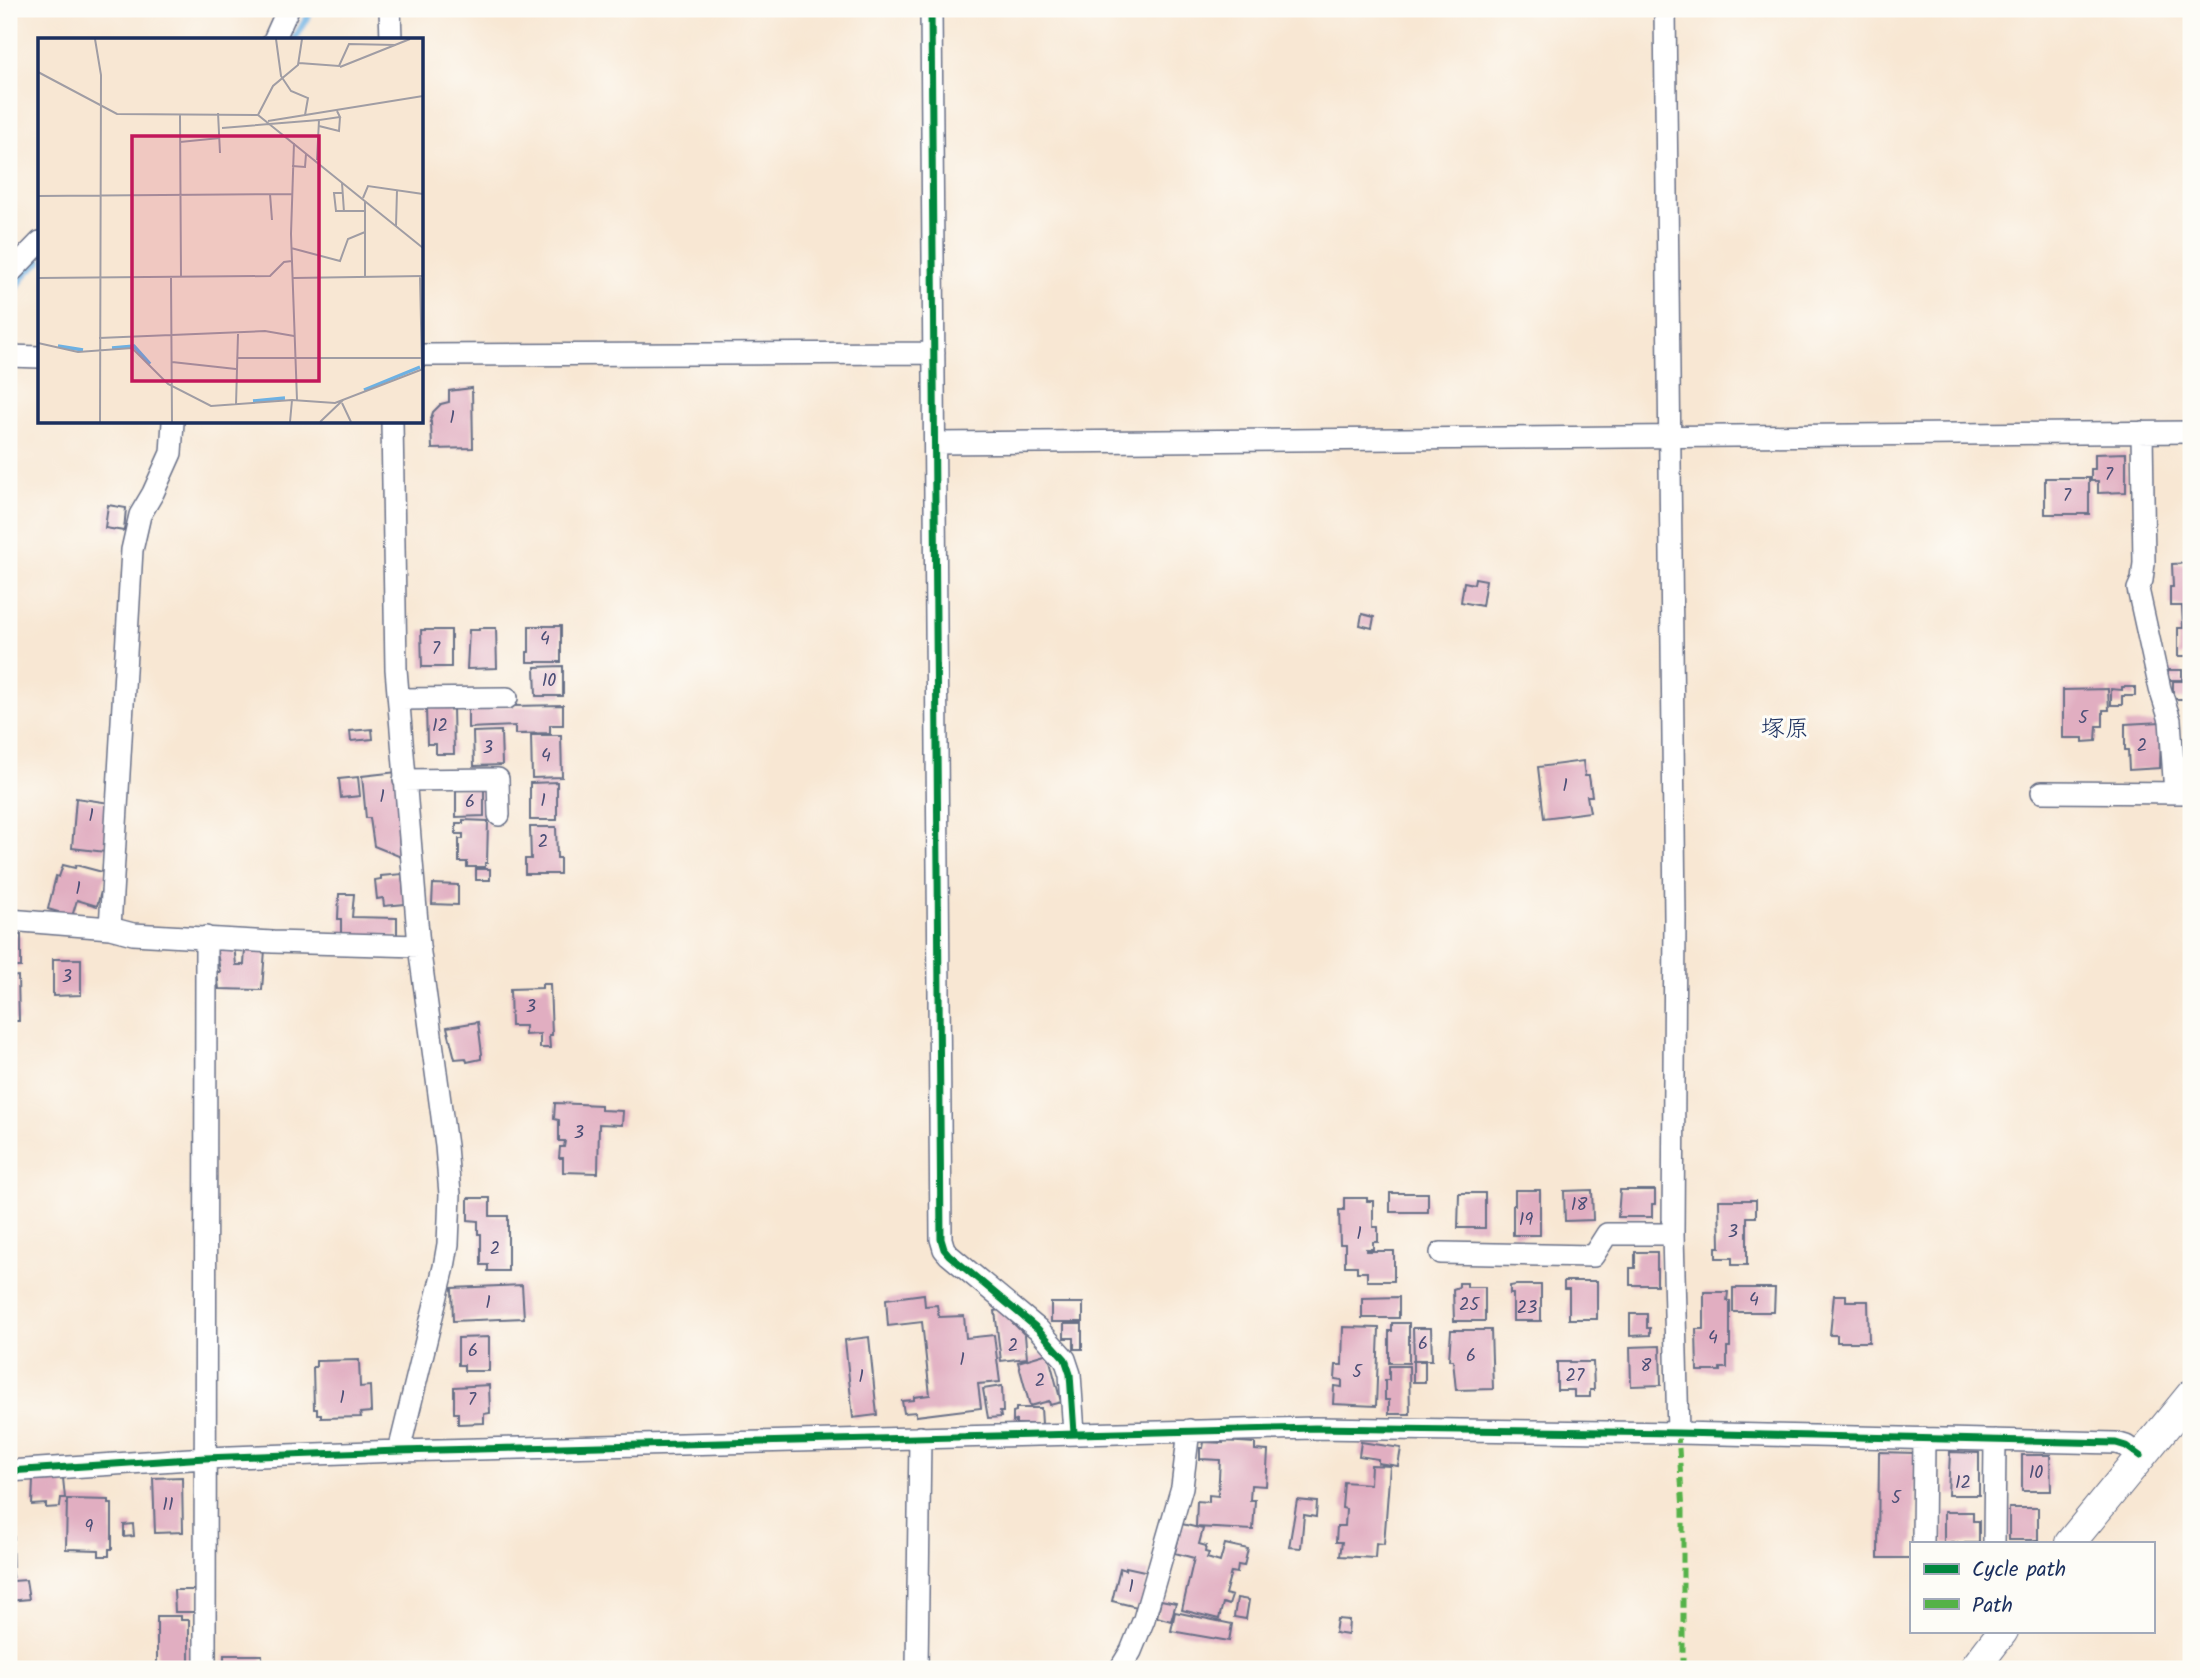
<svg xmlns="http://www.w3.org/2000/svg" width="2200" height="1678" font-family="Kalam,'Klee One',sans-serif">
<rect width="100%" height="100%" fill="#fdfcf7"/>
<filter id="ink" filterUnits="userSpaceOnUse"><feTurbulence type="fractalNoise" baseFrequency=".0143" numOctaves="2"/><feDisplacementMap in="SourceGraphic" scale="14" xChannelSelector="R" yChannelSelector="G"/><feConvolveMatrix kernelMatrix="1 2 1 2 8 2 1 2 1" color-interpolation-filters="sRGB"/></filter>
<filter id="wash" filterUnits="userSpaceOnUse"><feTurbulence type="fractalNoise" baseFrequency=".00686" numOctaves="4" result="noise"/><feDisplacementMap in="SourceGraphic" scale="28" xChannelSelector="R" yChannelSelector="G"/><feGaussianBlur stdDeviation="1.57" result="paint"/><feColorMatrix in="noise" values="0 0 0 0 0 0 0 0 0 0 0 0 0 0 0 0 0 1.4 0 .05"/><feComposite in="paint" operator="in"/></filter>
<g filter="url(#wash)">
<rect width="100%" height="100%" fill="#f8e7d3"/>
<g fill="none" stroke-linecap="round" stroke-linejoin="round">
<!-- stream -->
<path stroke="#6db1e3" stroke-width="7" d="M294,40L309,15L310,9
M9,297L27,272L40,261"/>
</g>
<g id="blocks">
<!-- building -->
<path fill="#e1aec1" d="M472,388L473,448L432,449L431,422H430L433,412L441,404L449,402V391Z
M2126,453V492L2098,493V481H2091V469H2095V454Z
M2045,478H2089V514H2045Z
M108,505L126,508L124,531L105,528Z
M2191,563V656H2178V628H2183L2182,606H2170V587H2173L2172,564Z
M1475,578L1486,580L1482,606L1461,602L1464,582L1474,584Z
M1362,614L1374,617L1372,628L1360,625Z
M529,626H561V662H527V652H529Z
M479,628H496L497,668L467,669L469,630H479Z
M421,630H451V667H422Z
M563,666V696H536L535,667Z
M2168,670H2182V680H2168Z
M2173,681H2191V723H2190L2186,699H2173Z
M2122,687H2135V696H2122V705H2111V689L2122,690Z
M2108,689L2109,710H2103V726H2097L2096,741L2083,742V738H2063V690Z
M563,705V725H550V733L515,734V726L468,728V707Z
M453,707L454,754H436V744H427L426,708Z
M2161,722L2160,768L2129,770L2128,750H2125V724Z
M372,729L373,739L351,741L350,731Z
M501,731L502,765L474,766L473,732Z
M531,735H561L562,777L532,778Z
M1583,761L1585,776H1589L1592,796H1587L1590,812L1544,818L1538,767Z
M397,772L403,836H399L401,857L374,846L370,818H366L362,776Z
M358,777L360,796L341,798L339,779Z
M557,782V820H530V783Z
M484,788V816L456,817V789Z
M76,798L110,803L105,852L72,848Z
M463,820L488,821L487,863H485V867H467V862H459V839H463V834H456V823H463Z
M530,827H556L557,858H560V874H525V859H531Z
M63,865L75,868L76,865L106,873L97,906L77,900L71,920L57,916L58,912L48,909L56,876L59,877Z
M476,869H490V880H476Z
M402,874L405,904L384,906L383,898L377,899L375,880L381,879V876Z
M433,884L458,885V905L432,904Z
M339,894H354L352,917L397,918V937L341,935V919H338Z
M12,935H21V967H9V941H12Z
M234,944L236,965H244L245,949L265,950L262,990L219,989L217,972H220L216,945Z
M53,959H81V995L53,996Z
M18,976L19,1021H9V977Z
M542,984H550L552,1035H549L550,1048H540V1034L525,1035V1026H511L510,989L542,988Z
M478,1022L482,1054L481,1055V1059L467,1062L466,1058L455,1059L447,1027Z
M555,1103L601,1105V1110L623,1111L622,1125L599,1124L598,1173L563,1172V1158H559L560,1147H564L565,1141H559V1120L554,1119Z
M1515,1190H1540V1235H1513V1205H1515Z
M1592,1190L1593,1220L1565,1221L1564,1191Z
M1620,1190H1655V1204H1652V1217H1618Z
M1390,1193H1428V1212H1390Z
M1459,1193H1485V1228H1458Z
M468,1198H490V1216H508V1271H488V1265H481V1234H478V1221L468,1220Z
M1344,1198H1367V1201H1373V1227H1378V1242H1373V1249H1366V1251H1394V1281H1367V1272H1357V1266H1345V1244H1340L1339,1210H1344Z
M1719,1200H1756V1217H1747V1265H1732V1258H1716V1247H1720Z
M1635,1252H1657V1285H1630V1268H1635Z
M1564,1281H1597V1319H1569V1289H1564Z
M1459,1283H1467V1287H1485V1321H1454L1453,1289L1459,1287Z
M522,1285L524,1318L453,1321L452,1288Z
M1516,1285H1541V1321H1513V1294H1510V1286Z
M1733,1288H1775L1774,1312H1733Z
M1704,1292H1728L1727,1301H1730V1347H1727V1368H1720V1371H1697L1696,1329H1704Z
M924,1294L925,1306L937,1305L939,1317L964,1316L966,1338L994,1335L1000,1382L978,1384L981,1408L916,1416V1412L904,1413L902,1401L914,1400V1397L930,1395L922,1322L888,1326L886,1299Z
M1834,1295H1846V1301H1868L1869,1342H1837V1335H1830Z
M1399,1297V1318H1362V1298Z
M1051,1303H1083V1322H1051Z
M1000,1310L1025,1335L1027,1358L1001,1361L995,1311Z
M1630,1314H1647V1328H1650V1335L1630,1336Z
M1392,1323H1409V1363H1389V1331H1392Z
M1064,1324H1082V1349H1074V1338H1064Z
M1343,1327L1379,1328L1376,1406L1333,1404L1334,1386L1342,1387V1380L1335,1379L1336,1365H1342Z
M1413,1328H1431L1432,1360H1414Z
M1451,1330H1491L1493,1389L1456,1390L1453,1360H1449Z
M489,1337V1371H464V1365H458V1338Z
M869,1337L877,1415L853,1418L845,1340Z
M1660,1346L1661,1385L1631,1386L1630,1347Z
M1048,1353L1061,1402L1050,1405L1049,1401L1030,1406L1018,1362Z
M359,1360L360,1387L370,1386L371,1412L360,1413L361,1417L321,1418V1414H317V1409H314L313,1367H316V1361Z
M1413,1361H1425V1382H1413Z
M1557,1362H1593L1594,1390H1590V1397H1574V1390H1557Z
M1389,1366H1409L1410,1414H1389V1400H1385V1380H1389Z
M489,1385L490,1413L484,1414V1423L458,1424V1413H454V1387Z
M1002,1386L1003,1412H1000L1001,1417L988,1418L983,1389Z
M1016,1408H1041L1042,1424H1016V1421L1013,1422V1412L1016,1411Z
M1223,1441L1255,1443V1450L1268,1451L1266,1486L1251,1485L1250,1500H1255L1253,1530L1196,1527L1197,1501L1209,1502V1495L1218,1496L1220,1460L1200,1459V1448H1203L1204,1442L1223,1443Z
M1361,1442L1401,1448L1398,1466L1378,1463V1459L1359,1456Z
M1879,1452L1915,1453L1914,1543H1911V1558H1878Z
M1950,1452L1979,1453V1495H1948Z
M2022,1455H2050L2051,1491H2022Z
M1371,1465L1390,1466L1384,1544L1376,1543L1375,1558L1340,1556L1342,1542H1336L1337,1526H1345L1346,1509L1342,1508L1344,1482L1370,1484Z
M182,1477L183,1532L155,1533L153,1478Z
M63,1478L65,1498H61L60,1507L46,1508V1504L32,1505L33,1480Z
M67,1499L109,1500V1504H112V1549H109V1556H99V1550L66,1549Z
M1297,1500L1317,1502L1316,1517L1304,1515L1301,1548L1289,1547Z
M9,1504H12L14,1539H12L13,1567H11L13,1581L26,1580L29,1599L9,1601Z
M2009,1508H2038V1540H2009Z
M1944,1512H1973V1521H1979V1543H1944Z
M133,1524L134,1536L124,1537V1525Z
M1182,1524L1203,1529L1199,1544L1206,1546L1205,1552L1209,1553L1207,1558L1220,1562L1225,1544L1248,1549L1244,1566L1238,1565L1237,1573L1231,1572L1225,1594L1232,1596L1229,1605L1223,1603L1219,1619L1182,1610L1194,1558L1175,1553Z
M1126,1567L1149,1572L1141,1608L1112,1601L1120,1568L1126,1570Z
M174,1590H196V1612H175Z
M1237,1598L1249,1600L1246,1619L1234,1617Z
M1161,1600L1176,1603L1171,1621L1157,1617Z
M1175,1612L1232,1624L1229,1641L1171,1631Z
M157,1616H181V1620H189V1669H157Z
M1337,1619L1349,1620L1348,1635L1335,1633Z
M224,1655H262V1669H232V1662H224Z"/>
</g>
</g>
<g filter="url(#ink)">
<use href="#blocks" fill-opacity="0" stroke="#686f87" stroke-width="2"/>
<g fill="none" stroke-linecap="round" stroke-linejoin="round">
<defs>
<path id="street" d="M390,9L391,40
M931,9L941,1239L944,1249L949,1255L1038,1329L1065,1359L1070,1374L1074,1433
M1665,9L1675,918L1673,1234L1678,1433
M274,40L288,9
M9,274L40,242
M422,355L934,353
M9,356L40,357
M392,422L396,669L419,946L446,1146L450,1194L448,1244L444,1267L399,1451
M2142,432L2144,563L2142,580L2138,589L2160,689L2170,720L2175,793
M935,443L2191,432
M400,699L507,698
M404,780L498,779L499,815
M2042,792L2191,793
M9,920L110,928L133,934L273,942L419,946
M110,928L132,550L140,515L153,493L171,453L173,422
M1441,1253L1593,1256L1607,1234H1673
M9,1471L205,1458L399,1451L1315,1428L1678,1433L2116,1443L2126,1446L2140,1456
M1923,1543L1924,1438
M1994,1543L1995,1440
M205,1669L206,937
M917,1669L920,1437
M1120,1669L1131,1651L1144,1619L1182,1487L1189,1430"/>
<path id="secondary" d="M2070,1543L2191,1395
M1974,1669L2003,1631"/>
</defs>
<!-- street casing -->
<use href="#street" stroke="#686f87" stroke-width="24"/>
<!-- secondary casing -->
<use href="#secondary" stroke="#686f87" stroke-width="32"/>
<!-- street -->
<use href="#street" stroke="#fff" stroke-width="21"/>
<!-- secondary -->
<use href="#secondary" stroke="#fff" stroke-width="30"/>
<!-- quiet -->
<path stroke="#55b248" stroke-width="5" stroke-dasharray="10 5" stroke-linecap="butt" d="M1678,1433L1683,1511V1669"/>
<defs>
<path id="cycleway" d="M931,9L941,1239L944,1249L949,1255L1038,1329L1065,1359L1070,1374L1074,1433
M9,1471L205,1458L399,1451L1315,1428L1678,1433L2116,1443L2126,1446L2140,1456"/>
</defs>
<!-- cycleway casing -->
<use href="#cycleway" stroke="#fdfcf7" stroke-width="11"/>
<!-- cycleway -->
<use href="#cycleway" stroke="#00873e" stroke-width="7"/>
</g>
</g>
<g text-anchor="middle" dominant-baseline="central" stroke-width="6" stroke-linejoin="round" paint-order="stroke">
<!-- number labels -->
<g font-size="18" fill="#4c4f77">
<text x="452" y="418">1</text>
<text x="2109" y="475">7</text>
<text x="2067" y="496">7</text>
<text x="545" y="639">4</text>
<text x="436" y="649">7</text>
<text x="549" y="681">10</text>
<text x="2083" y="718">5</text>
<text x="440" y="726">12</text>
<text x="2142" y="746">2</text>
<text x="488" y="748">3</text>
<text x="546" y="756">4</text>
<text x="1565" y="786">1</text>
<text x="382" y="797">1</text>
<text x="543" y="801">1</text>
<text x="470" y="802">6</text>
<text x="91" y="816">1</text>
<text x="543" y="842">2</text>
<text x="78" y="889">1</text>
<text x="67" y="977">3</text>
<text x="531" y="1007">3</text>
<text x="579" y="1133">3</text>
<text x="1579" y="1205">18</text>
<text x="1526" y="1220">19</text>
<text x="1733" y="1232">3</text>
<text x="1359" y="1234">1</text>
<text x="495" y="1249">2</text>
<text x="1754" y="1300">4</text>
<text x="488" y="1303">1</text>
<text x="1469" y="1305">25</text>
<text x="1527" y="1308">23</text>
<text x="1713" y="1338">4</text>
<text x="1423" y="1344">6</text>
<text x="1013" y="1346">2</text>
<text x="473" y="1351">6</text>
<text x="1471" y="1356">6</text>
<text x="962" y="1360">1</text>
<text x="1646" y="1366">8</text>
<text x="1357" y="1372">5</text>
<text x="1575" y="1376">27</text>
<text x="861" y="1377">1</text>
<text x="1040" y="1381">2</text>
<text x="342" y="1398">1</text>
<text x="472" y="1400">7</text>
<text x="2036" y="1473">10</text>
<text x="1963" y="1483">12</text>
<text x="1896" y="1498">5</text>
<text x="168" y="1505">11</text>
<text x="89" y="1527">9</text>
<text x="1131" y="1587">1</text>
</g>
<!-- quarter labels -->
<g font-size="24" fill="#1b2f5e" stroke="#fdfcf7">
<text x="1785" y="729">塚原</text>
</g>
</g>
<!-- overview -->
<g transform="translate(38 38)">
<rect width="385" height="385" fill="#f8e7d3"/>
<path fill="none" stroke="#6db1e3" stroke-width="3.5" d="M20,308L45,312M74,310L96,308L112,326M326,352L382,329M215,363L247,360"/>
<path fill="none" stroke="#a09da4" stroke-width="2" d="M57,1L63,37L62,384M238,1L243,38L253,53L270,60L267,77M264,1L260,27L235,48L220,77L385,210M261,25L301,28L311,6L358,7M302,29L372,1M0,34L79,76L220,77M180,75L182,115M142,77L143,239M230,83L385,58M281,88L301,93L302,79M184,90L281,82M142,104L182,100M256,105L253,196L259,362M279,122L281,82L302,79L299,73M254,128L267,129L268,116M304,145L306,174M305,155H296L298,173H327M232,156L234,182M0,158L254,156M325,160L330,148L385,156M358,188L359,152M253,210L302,223L310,201L327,194M382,238L384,331M133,239L134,384M327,239V164M0,240L232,238L246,224L254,223M255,240L385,238M61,300L227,293L256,298M0,305L40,314L94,310L130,346L173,368L254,362L297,365L385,331M199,320H384M134,324L198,331M304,365L313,384M198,367L200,296M252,384L254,362M282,384L305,362"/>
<path fill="#c2185b" fill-opacity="0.15" stroke="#c2185b" stroke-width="3.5" d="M94,98H281V343H94Z"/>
<rect width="385" height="385" fill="none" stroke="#1b2f5e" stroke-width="3.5"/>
</g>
<!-- margin -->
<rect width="2200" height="1678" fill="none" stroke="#fdfcf7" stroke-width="35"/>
<!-- legend -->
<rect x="1910" y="1542" width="245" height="91" fill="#fdfcf7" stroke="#a3aaba" stroke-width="2"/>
<rect x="1924" y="1564" width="35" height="10" fill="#00873e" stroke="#a3aaba" stroke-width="2"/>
<text x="1972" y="1576" font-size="21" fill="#1b2f5e">Cycle path</text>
<rect x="1924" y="1599" width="35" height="10" fill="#55b248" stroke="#a3aaba" stroke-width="2"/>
<text x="1972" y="1612" font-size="21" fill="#1b2f5e">Path</text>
</svg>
